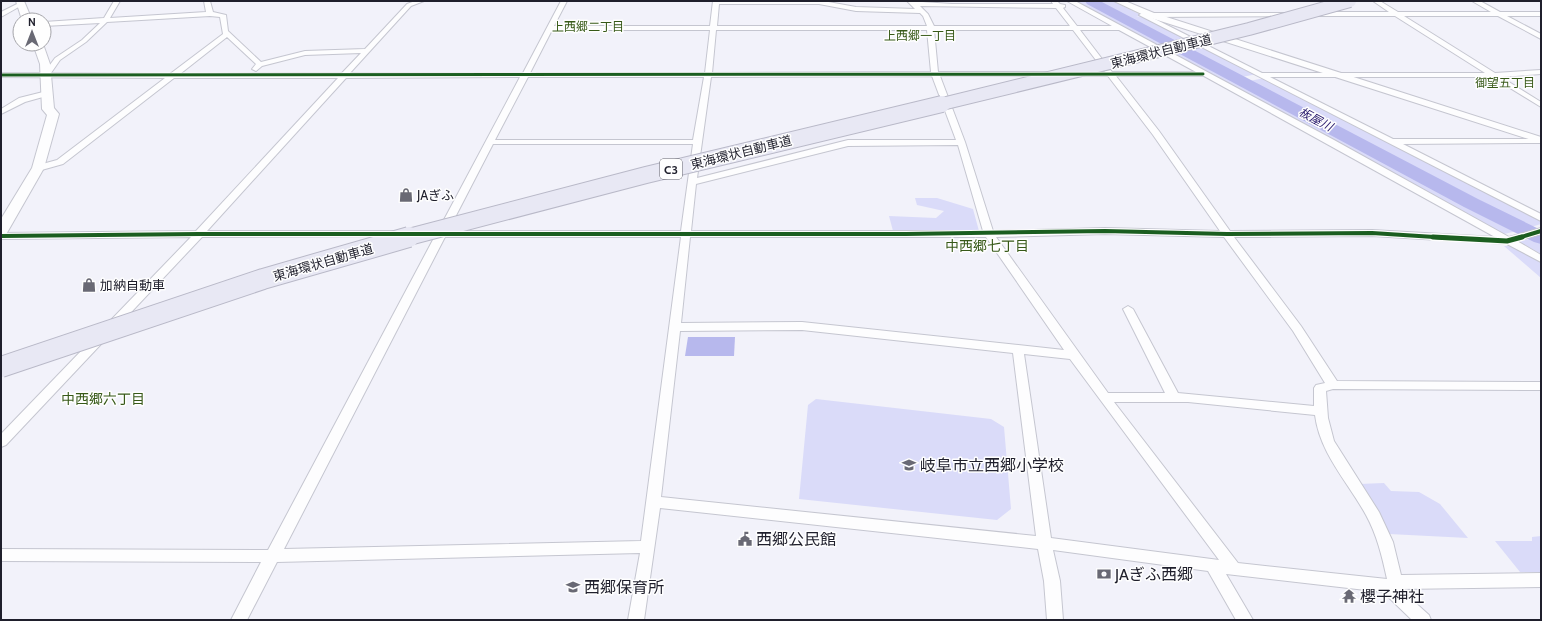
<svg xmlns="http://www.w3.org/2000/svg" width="1542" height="621" font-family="Cabin,'Noto Sans JP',sans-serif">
<rect width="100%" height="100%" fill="#f2f2fa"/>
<!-- green -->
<path fill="#dadbf9" d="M1076,1H1087L1517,231L1504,234Z
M1096,1H1112L1141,15L1136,17L1141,16L1257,74L1242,77Z
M1265,78L1393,145L1541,220V224L1531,227L1249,81Z
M915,198H937L973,209L979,231H893L889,216L936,218L944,211L917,205Z
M1533,238L1541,242V254L1519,242Z
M1504,246H1513L1541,261V278Z
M816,399L991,419L1004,427L1011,509L997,520L799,499L808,405Z
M1384,483L1391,491L1419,492L1440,504L1468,538L1389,534L1359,484Z
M1541,536V572H1520L1495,541H1532V537Z"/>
<!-- water -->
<path fill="#b7b8ed" d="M688,337H735L734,356H685Z"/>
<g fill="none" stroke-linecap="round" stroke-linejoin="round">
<!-- river -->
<path fill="#b7b8ed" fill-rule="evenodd" d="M1085,1H1100L1478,199L1541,230V244L1534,242L1464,207L1087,4Z"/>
<defs>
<path id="minor" d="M114,1H120L110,18L206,12L204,1H210L213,12L226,15L228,31L261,62L305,51L365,49L407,4L415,1H424L411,6L350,73H523L561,1H567L554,26H710L713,1H823L856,7L915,9L907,1L952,4H1053L1051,1H1057L1060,4L1065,5V7L1063,8L1077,26H1112L1067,1H1075L1334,140L1509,237L1541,228V234L1517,241L1541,255V262L1507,244L1372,236L1234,237L1301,326L1337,381L1541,382V390L1333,389L1326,391L1328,418L1334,441L1379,512L1393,542L1401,575L1541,573V587L1400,589L1429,615L1431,620H1412L1383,592L1226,574L1253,620H1236L1208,571L1053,550L1060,581L1063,620H1047L1044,581L1038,549L660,508L644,620H628L640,553L277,562L247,620H231L261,562L1,561V549L268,550L435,236L433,234L438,231L520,77L346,78L207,231H396L399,232L401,234L399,236L202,237L6,445L1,447V434L191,237L1,239V233L196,231L338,78H174L63,164L38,171L35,170V166L57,160L165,78L1,77V73H44L55,58L82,40L100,23L44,26V22L104,18ZM719,4H819L856,11L920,13L923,16L927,26H717ZM920,6L1056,8L1070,26H934L928,14ZM210,16L220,17L223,34L170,74L51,73L60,60L86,42L107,22ZM552,30H710L705,73H530ZM716,30H927L931,72L712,73ZM934,30H1073L1105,72H1078L1074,74L1075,76H1108L1153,135L1220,231L1105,228L993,231L965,142L940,76H1053L1057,74L1053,72H938ZM1080,30H1119L1196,72H1112ZM227,37L256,64L252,69L256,71L262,66L305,55L361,53L342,73L180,74ZM932,76L956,140H848L697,178L711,77ZM1116,76H1204L1495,237L1372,230L1230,231L1159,131ZM528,77H704L693,140H495ZM493,144H693L681,231H448ZM958,145L983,231H691L696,184L848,146ZM1105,234L1224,237L1293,331L1325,383L1316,385L1314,388V406L1178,393L1133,309L1128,306L1123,309L1165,393H1108L996,237ZM445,237H681L641,541L284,549ZM690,237H986L1064,350L802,322L681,323ZM802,330L1013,353L1036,536L661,497L680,331ZM1024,354L1070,359L1219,560L1051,538ZM1114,402H1188L1315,415C1320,454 1348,482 1366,515C1377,535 1382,556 1387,579L1238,563Z
M1373,1H1380L1398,12H1491L1472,1H1480L1500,12H1541V16H1507L1541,34V39L1498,16H1404L1495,73L1541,70V74L1501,77L1541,102V107L1492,77H1270L1393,139H1541V143L1403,144L1541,214V221L1139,15L1142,13H1295V15L1293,16L1151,17L1262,73H1485L1395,16H1312L1309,14L1312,12H1389Z
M19,3L24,4L1,17V12Z
M47,91L51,93L50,95L25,102L1,114V109L19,98Z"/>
<path id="tertiary" d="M1114,1H1125L1154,13L1541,137V143L1148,17Z"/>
<path id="secondary" d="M16,1H24L32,20H22Z
M33,44H43L50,64L54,108L59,114L44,168L8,231L6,234L1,235V219L32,168L47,115L42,109L40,64Z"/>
</defs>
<!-- minor casing -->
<use href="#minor" stroke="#c5c6d0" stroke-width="2"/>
<!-- tertiary casing -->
<use href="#tertiary" stroke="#c5c6d0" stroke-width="2"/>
<!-- secondary casing -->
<use href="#secondary" stroke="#c5c6d0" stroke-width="2"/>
<!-- minor -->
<use href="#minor" fill="#fdfdfe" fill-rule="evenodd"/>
<!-- tertiary -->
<use href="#tertiary" fill="#fdfdfe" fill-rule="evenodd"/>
<!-- secondary -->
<use href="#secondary" fill="#fdfdfe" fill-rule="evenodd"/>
<defs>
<path id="motorway-bridge-far2" d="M938,105L1249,29L1350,1"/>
<path id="motorway-bridge-far1" d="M405,238L646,175L942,104"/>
<path id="motorway-bridge" d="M1,367L263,279L409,237"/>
</defs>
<!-- motorway-bridge-far2 casing -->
<use href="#motorway-bridge-far2" stroke="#b9b9c8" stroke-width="14" stroke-linecap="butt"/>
<!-- motorway-bridge-far1 casing -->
<use href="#motorway-bridge-far1" stroke="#b9b9c8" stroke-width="18" stroke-linecap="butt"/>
<!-- motorway-bridge casing -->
<use href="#motorway-bridge" stroke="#b9b9c8" stroke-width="22" stroke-linecap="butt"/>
<!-- motorway-bridge-far2 -->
<use href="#motorway-bridge-far2" stroke="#e8e8f4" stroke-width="12"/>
<!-- motorway-bridge-far1 -->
<use href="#motorway-bridge-far1" stroke="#e8e8f4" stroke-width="16"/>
<!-- motorway-bridge -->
<use href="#motorway-bridge" stroke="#e8e8f4" stroke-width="20"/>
<defs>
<path id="cycleway-far2" d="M1,75L1203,74"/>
<path id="cycleway-far1" d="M1,236L199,234H906L1105,231L1227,234L1372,233L1450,238
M1518,238L1541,231"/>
<path id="cycleway" d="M1433,237L1507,241L1522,237"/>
</defs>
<!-- cycleway-far2 casing -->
<use href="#cycleway-far2" stroke="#fefefe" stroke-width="4.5"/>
<!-- cycleway-far1 casing -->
<use href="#cycleway-far1" stroke="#fefefe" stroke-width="6"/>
<!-- cycleway casing -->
<use href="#cycleway" stroke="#fefefe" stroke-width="8"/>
<!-- cycleway-far2 -->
<use href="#cycleway-far2" stroke="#1b5e20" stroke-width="3"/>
<!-- cycleway-far1 -->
<use href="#cycleway-far1" stroke="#1b5e20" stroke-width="4"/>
<!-- cycleway -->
<use href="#cycleway" stroke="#1b5e20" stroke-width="5"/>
</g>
<!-- icons -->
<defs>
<symbol id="shop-bare" viewBox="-9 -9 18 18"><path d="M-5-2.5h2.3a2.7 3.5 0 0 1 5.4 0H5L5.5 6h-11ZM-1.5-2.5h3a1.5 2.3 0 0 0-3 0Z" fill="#696974" stroke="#fefefe" stroke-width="2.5" paint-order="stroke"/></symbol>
<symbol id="school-bare" viewBox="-9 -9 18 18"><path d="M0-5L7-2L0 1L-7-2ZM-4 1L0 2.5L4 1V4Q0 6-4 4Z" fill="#696974" stroke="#fefefe" stroke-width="2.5" paint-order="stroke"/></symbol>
<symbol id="civic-bare" viewBox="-9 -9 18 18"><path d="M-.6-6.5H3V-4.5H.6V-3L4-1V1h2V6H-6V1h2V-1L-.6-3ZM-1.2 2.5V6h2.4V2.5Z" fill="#696974" stroke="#fefefe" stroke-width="2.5" paint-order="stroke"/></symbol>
<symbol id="bank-bare" viewBox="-9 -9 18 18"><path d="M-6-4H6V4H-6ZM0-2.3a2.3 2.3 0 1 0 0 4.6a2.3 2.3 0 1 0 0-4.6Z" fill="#696974" stroke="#fefefe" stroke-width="2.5" paint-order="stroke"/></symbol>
<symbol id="temple-bare" viewBox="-9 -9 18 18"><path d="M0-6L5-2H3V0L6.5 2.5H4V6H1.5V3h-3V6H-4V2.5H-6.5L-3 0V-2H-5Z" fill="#696974" stroke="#fefefe" stroke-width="2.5" paint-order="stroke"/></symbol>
</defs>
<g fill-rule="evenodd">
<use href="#shop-bare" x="396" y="185" width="20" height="20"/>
<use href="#shop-bare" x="79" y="275" width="20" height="20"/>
<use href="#school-bare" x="899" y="455" width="20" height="20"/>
<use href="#civic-bare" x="735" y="529" width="20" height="20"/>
<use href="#bank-bare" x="1094" y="564" width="20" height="20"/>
<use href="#school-bare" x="563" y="577" width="20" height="20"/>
<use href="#temple-bare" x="1339" y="586" width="20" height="20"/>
</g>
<g text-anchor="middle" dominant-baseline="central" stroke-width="3" stroke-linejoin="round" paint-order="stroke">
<!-- far-neighbourhood labels -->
<g font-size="12" fill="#375918" stroke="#fefefe">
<text x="588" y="26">上西郷二丁目</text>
<text x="920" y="35">上西郷一丁目</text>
<text x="1505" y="82">御望五丁目</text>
</g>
<!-- far-water labels -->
<g font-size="12" font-style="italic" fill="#28196c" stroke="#fefefe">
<text transform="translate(1316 119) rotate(28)">板屋川</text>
</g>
<!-- shield labels -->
<rect fill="#fefefe" stroke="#62626b" stroke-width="1" x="660" y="159" width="22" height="20" rx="3"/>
<g font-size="12" font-weight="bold" fill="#1f1f2c">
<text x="671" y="169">C3</text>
</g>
<!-- street labels -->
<g font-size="13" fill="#1f1f2c" stroke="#fefefe">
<text transform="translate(1161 51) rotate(-14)">東海環状自動車道</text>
<text transform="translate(741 152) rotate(-14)">東海環状自動車道</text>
<text transform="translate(323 262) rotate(-16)">東海環状自動車道</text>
</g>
<!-- poi labels -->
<g font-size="13" fill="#1f1f2c" stroke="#fefefe" text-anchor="start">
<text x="417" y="195">JAぎふ</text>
<text x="100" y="285">加納自動車</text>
</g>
<!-- neighbourhood labels -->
<g font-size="14" fill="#375918" stroke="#fefefe">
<text x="987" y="246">中西郷七丁目</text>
<text x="103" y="399">中西郷六丁目</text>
</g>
<!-- near-poi labels -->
<g font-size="16" fill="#1f1f2c" stroke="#fefefe" text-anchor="start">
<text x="920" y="465">岐阜市立西郷小学校</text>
<text x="756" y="539">西郷公民館</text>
<text x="1115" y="574">JAぎふ西郷</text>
<text x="584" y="587">西郷保育所</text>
<text x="1360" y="596">櫻子神社</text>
</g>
</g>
<!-- border -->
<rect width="1542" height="621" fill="none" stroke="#1f1f2c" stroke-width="4"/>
<!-- north arrow -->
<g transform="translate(32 32)"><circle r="19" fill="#fefefe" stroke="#a5a5aa"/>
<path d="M0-3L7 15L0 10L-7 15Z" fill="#696974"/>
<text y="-6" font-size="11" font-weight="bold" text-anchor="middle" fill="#1f1f2c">N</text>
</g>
</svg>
